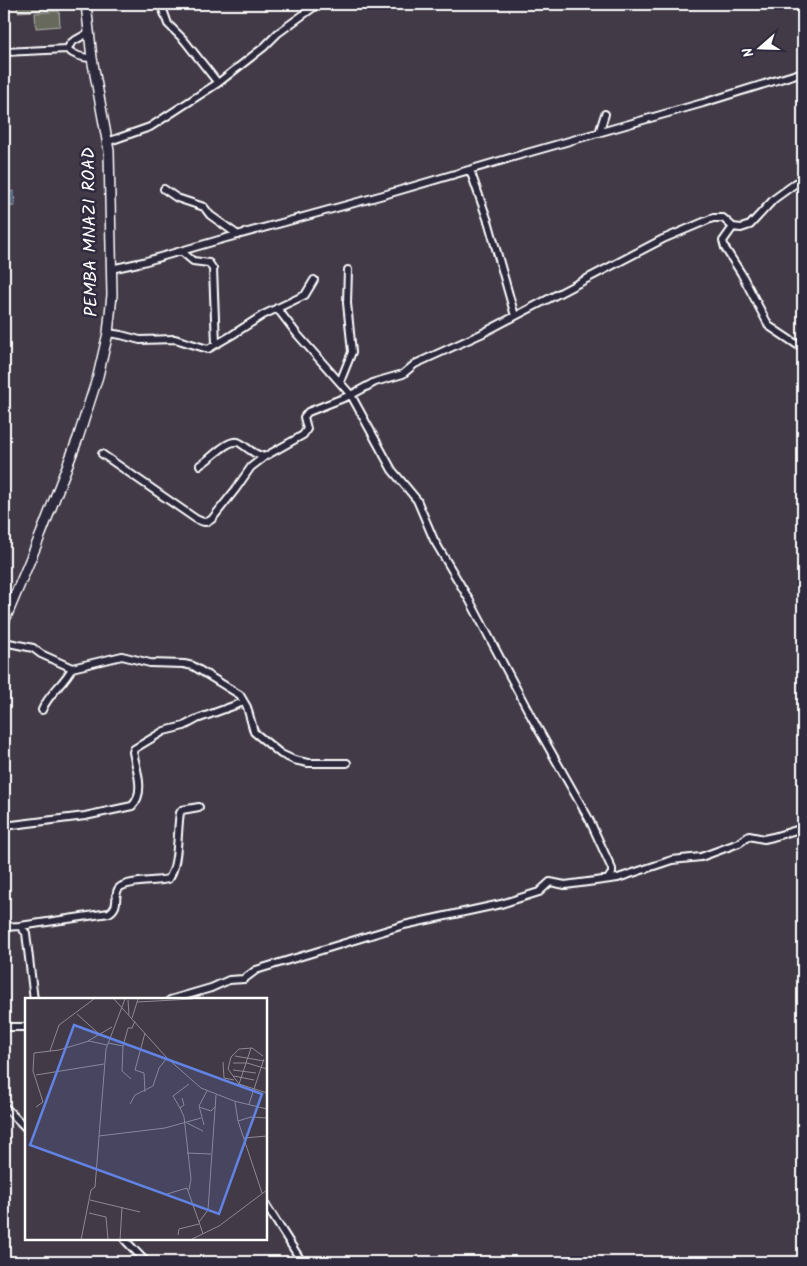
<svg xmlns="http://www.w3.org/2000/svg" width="807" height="1266" font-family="Kalam,sans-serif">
<rect width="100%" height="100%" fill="#433a48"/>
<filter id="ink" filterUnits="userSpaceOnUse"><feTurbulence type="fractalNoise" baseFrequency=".02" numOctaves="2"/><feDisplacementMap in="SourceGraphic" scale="10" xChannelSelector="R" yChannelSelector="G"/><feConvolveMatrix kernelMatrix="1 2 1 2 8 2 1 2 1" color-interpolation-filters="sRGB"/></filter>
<g filter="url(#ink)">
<!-- green -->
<path fill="#66695b" stroke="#b2b4ad" d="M17,4H64L65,9L18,12Z
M59,11L60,26L36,28L35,13Z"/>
<!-- water -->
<path fill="#566681" stroke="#9aa3b3" d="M14,191L15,206L4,207V192Z"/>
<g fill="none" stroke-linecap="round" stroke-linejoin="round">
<defs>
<path id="minor" d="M161,4L168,24L184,40L218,83
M67,49L72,42L88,33
M4,52L67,49C75,56 82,58 92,58
M599,133L605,114
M107,142L150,127L218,83L264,47L278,33L318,4
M470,170L489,224L515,316
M164,189L177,198L204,207L210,215L238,235
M181,251L193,261L209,263L213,269L216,344
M111,269L143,262L219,240L387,194L520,155L703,103L803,72
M277,308L297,334L351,395L392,470L417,500L434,540L470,601L532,718L589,819L612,869V873L608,879
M108,333L121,335L140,340L175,339L208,349L232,335L263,315L305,295L314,280
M799,346L769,326L741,273L725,248L723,241L733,227L741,228L750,225L774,199L803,178
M340,382L352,352L347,303L348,270
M102,454L196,519C203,522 206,524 212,519L235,490L251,467L264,457
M200,465C210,460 230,436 240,443C251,450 251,453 264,457L303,435L307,429L304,417L308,412L351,395L375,382L403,374L415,364L481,334L663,239L713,218H723L733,227
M4,642L33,648L41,654L72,668L122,656L150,663L184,664L193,666L240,695L247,707L254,732L281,754L294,760L308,763H347
M42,710C49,693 64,684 72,668
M4,826L85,816L132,806C146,793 136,768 133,752L134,749L164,731L184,726L197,719L244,702
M20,926L109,913C121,906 113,894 119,888C127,880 157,882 168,879C179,869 177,828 180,813L182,810L199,807
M4,927L20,926L26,933L34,1000
M170,1000L211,988L229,980L244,979L256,970L404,925L501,904L539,892L550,882L565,885L618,878L672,860L701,857L739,843L749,836L764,839L773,837L803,828
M4,1027H26
M4,1106L26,1128
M266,1205L302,1262
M125,1240L146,1262"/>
<path id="secondary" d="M4,622L41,534L78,438L98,376L108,333L112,295L109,151L92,58L86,4"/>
</defs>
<!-- minor casing -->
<use href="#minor" stroke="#fff" stroke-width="10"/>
<!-- secondary casing -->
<use href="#secondary" stroke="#fff" stroke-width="12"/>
<!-- minor -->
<use href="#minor" stroke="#2f2a3d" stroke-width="6"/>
<!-- secondary -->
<use href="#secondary" stroke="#2f2a3d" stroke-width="9"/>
</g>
</g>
<g text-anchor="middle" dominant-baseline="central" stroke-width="5" stroke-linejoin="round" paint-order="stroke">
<!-- street labels -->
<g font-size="18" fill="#fff" stroke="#2f2a3d">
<text transform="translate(91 232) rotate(-91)">PEMBA MNAZI ROAD</text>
</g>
</g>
<!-- overview -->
<g transform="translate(25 998)">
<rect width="242" height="242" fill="#433a48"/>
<path fill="none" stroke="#8e8991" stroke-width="1" d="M89,1L142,60L176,90L209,103L242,111M103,2L104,17M112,4L168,1M52,16L74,36M107,20L113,1M63,43L87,29M83,45L98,48L103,30H107L110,23M98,48L97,73L106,81M25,53L34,27L69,1M210,58L239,63M238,58L227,50L214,51L206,59L203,71L214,86L242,95M198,64L199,80L209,82M208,65H222L242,71M208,72L231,75M11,77L79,66M209,78L229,82M214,86L226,50M120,94L119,75L110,72L120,35M157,100L159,107L155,110L159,119L166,181L164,192M210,104L213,123L237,195M105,106L110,97L128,88L134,70L142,60M224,106L239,61M11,109L18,104L8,73L9,55L34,52L64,43L82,47M174,109L186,113L190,109M155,110L148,98L164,86M213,123L226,119L242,120M162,125L178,133M179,127L174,108L182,93M74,138L140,130L176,120M219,140L242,138M162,155L186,156M142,196L162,190L174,224M65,202L115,214M64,215L81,219L83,241M178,236L174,224L183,212L191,97M153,237L154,231L174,226M56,242L66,192L70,189L81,51L100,1M95,242L97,209M165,242L194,228L242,192"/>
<path fill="#6183e4" fill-opacity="0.15" stroke="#6183e4" stroke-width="2.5" d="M49,27L237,96L194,216L5,147Z"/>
<rect width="242" height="242" fill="none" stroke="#fff" stroke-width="2.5"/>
</g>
<!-- margin -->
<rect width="807" height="1266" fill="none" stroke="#2f2a3d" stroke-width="20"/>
<rect x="10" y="10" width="787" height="1246" fill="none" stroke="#fff" stroke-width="2" filter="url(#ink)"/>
<!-- north arrow -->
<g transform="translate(760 48) rotate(250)" stroke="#2f2a3d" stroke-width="4" paint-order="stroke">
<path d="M0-4L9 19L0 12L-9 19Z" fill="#ffffff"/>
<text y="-8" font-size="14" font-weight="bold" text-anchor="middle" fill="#ffffff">N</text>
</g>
</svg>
